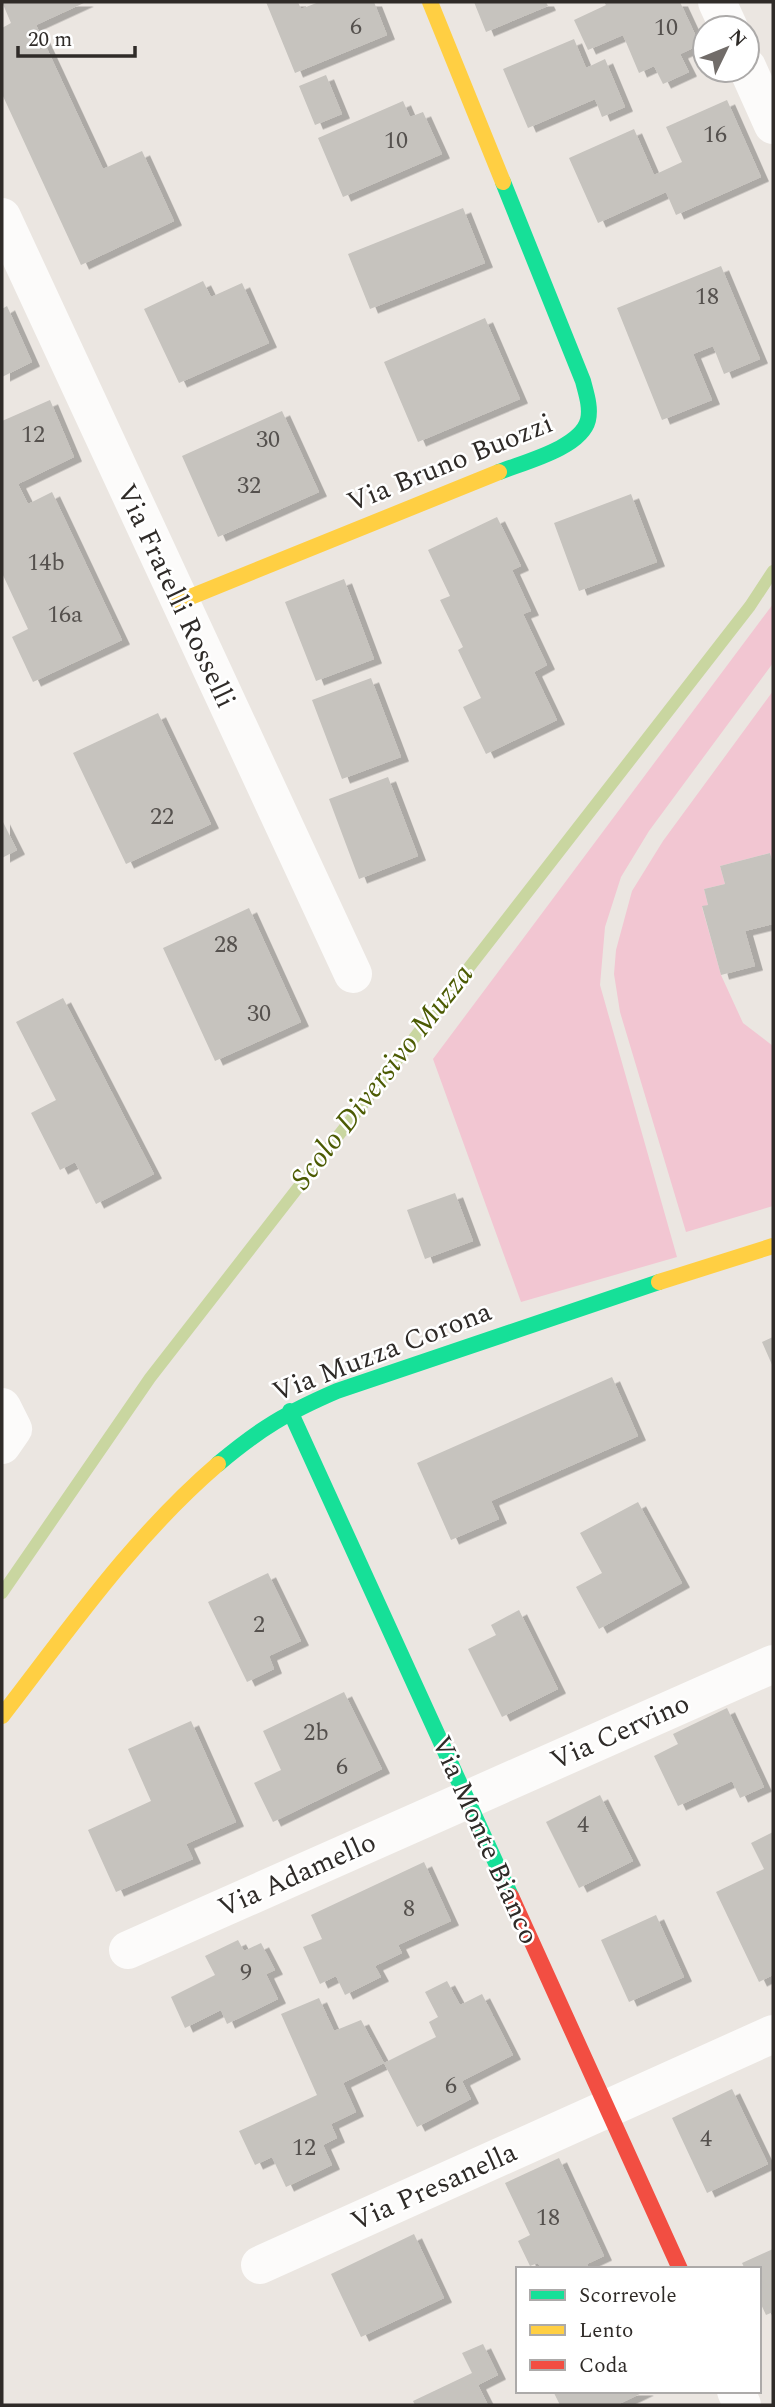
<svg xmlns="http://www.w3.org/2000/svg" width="775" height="2407" font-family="Spectral,serif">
<defs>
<filter id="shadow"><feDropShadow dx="8" dy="4.5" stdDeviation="0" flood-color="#0004"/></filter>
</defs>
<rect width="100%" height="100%" fill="#ebe6e1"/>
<!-- green -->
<path fill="#f2c6d2" d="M773,604V663L649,831L621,877L605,927L600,985L677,1257L521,1302L433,1059Z
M773,691V863L770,853L720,866L725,884L704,889L708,905L702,907L721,975L743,1023L773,1046V1206L686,1232L620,1012L614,974L616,950L632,891L663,841Z"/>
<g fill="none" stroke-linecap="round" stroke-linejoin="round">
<!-- stream -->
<path stroke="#c9d6a0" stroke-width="12" d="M2,1593L150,1378L750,606L773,571"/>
</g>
<!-- building -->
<path fill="#c6c3be" filter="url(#shadow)" d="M2,2H86L36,25L103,169L142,151L174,221L81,265L2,94V28L11,23Z
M266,2H298L301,9L319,2H374L387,35L295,73Z
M474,2H546L548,6L486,32Z
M604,2H680L700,45L680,54L689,72L663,84L654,66L639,73L623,35L588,50L574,20L606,5Z
M574,39L586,68L605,59L625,107L602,117L595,99L528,128L503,69Z
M326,75L342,114L315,125L299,86Z
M727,100L761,177L676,215L666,192L598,223L569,158L634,129L654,175L682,162L666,127Z
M403,101L410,117L423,112L442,154L343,197L318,138Z
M463,208L485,263L370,309L348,254Z
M721,266L760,359L724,374L713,346L693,354L712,400L662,420L617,308Z
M203,281L211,297L242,283L269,343L179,383L144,309Z
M7,306L32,362L2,377V309Z
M485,318L520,399L418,442L384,362Z
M50,400L74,457L18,484L28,504L52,492L122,640L33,682L12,637L28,629L2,573V421Z
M282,411L319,492L218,537L182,456Z
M631,494L657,562L579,591L554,523Z
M497,517L521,566L512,570L531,611L523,614L547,665L534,672L557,720L486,754L463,707L481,698L458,650L463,647L440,600L450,596L428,550Z
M344,579L374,659L316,681L285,602Z
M371,678L401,757L342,779L312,700Z
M158,713L211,824L126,864L73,753Z
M388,777L418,856L359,879L329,799Z
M2,820L17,850L2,858Z
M770,853L773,863V924L745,931L755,966L721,975L702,906L708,905L704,889L725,884L720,866Z
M249,908L301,1022L215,1061L163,948Z
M63,998L154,1174L96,1204L75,1162L60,1170L31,1113L56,1100L16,1022Z
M455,1193L473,1241L425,1259L407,1210Z
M773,1337V1367L762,1342Z
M612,1377L638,1436L491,1501L499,1519L451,1540L417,1463Z
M638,1502L682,1583L599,1629L576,1587L602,1573L580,1533Z
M268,1573L301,1641L269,1656L274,1669L247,1682L208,1602Z
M519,1610L558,1689L502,1717L468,1649L496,1635L491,1625Z
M344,1692L382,1769L273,1822L254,1783L281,1770L263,1731Z
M727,1708L764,1787L740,1798L732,1781L678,1806L654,1756L678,1744L673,1734Z
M191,1721L236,1822L186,1844L193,1859L116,1892L88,1830L151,1801L128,1749Z
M600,1795L633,1861L579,1888L546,1822Z
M773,1832V1975L759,1982L716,1892L764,1869L751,1843Z
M424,1862L451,1921L398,1945L402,1953L375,1966L381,1977L345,1995L336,1976L320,1984L303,1947L322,1939L311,1915Z
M656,1915L684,1977L629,2002L601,1940Z
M238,1940L244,1951L261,1943L275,1970L266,1974L278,1999L227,2024L221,2010L185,2028L171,1997L215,1975L205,1956Z
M447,1981L460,2005L482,1994L513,2055L462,2081L471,2099L417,2127L384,2063L436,2037L429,2022L438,2017L425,1992Z
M319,1998L334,2031L361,2020L384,2063L343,2083L356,2112L331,2124L337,2138L323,2145L332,2165L286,2187L272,2157L255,2165L239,2131L317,2095L281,2014Z
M732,2089L768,2164L707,2193L672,2118Z
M559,2158L604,2256L587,2264L589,2269H541L538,2263L530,2266L518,2241L530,2235L505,2183Z
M414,2234L444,2298L361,2337L331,2274Z
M773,2249V2312L766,2315L759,2300V2269H745L742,2263Z
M483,2344L498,2375L478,2385L488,2405H415L413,2401L472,2373L462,2353Z
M553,2391H646L617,2405H560Z"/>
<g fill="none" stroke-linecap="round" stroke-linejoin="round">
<!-- street -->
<path stroke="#fcfbfa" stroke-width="38" d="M717,2L729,28
M747,67L773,125
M2,217L353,974
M2,1407L13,1429L2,1445
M128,1950L773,1664
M260,2265L773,2034
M736,2391L742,2405"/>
<!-- fast -->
<path stroke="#16e098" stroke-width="16" d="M499,472C524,462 581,448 588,420C591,407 586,393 583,381L503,182
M290,1411L511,1896
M218,1464C261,1428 286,1413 337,1391L659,1282"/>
<!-- slow -->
<path stroke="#ffcf43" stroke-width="16" d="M430,2L503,182
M178,602L499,472
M659,1282L773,1246
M2,1716C70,1628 133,1537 218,1464"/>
<!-- jam -->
<path stroke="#f24e42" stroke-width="16" d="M511,1896L680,2269"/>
</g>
<g text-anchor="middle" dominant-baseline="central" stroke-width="5" stroke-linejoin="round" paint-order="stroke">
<!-- number labels -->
<g font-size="24" fill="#55514e">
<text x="356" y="27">6</text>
<text x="666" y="28">10</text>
<text x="715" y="135">16</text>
<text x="396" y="141">10</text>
<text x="707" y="297">18</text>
<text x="33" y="435">12</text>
<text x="268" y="440">30</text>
<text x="249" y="486">32</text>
<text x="46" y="563">14b</text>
<text x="65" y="615">16a</text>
<text x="162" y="817">22</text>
<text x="226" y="945">28</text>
<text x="259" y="1014">30</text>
<text x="259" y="1625">2</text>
<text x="316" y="1733">2b</text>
<text x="342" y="1767">6</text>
<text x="583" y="1825">4</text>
<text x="409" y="1909">8</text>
<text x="246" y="1973">9</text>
<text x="451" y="2086">6</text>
<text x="706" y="2139">4</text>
<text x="304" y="2148">12</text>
<text x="548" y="2218">18</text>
</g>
<!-- street labels -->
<g font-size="28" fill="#2f2b28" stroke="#fff">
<text transform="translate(450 463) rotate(-22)">Via Bruno Buozzi</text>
<text transform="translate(176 596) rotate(65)">Via Fratelli Rosselli</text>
<text transform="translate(382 1352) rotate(-21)">Via Muzza Corona</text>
<text transform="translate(620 1732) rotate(-24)">Via Cervino</text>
<text transform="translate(485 1840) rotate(66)">Via Monte Bianco</text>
<text transform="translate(297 1875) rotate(-24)">Via Adamello</text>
<text transform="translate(434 2187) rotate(-24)">Via Presanella</text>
</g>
<!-- water labels -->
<g font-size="30" font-style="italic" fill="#4c5b03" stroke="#fff">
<text transform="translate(382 1077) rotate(-52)">Scolo Diversivo Muzza</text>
</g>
</g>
<!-- border -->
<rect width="775" height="2407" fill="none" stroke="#2f2b28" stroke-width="7"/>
<!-- legend -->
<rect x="516" y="2267" width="245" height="126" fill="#ffffff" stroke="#acaaa9" stroke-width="2"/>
<rect x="530" y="2290" width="35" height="10" fill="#16e098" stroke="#acaaa9" stroke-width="2"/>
<text x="579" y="2302" font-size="21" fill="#2f2b28">Scorrevole</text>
<rect x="530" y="2325" width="35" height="10" fill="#ffcf43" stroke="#acaaa9" stroke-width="2"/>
<text x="579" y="2337" font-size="21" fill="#2f2b28">Lento</text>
<rect x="530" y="2360" width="35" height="10" fill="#f24e42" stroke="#acaaa9" stroke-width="2"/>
<text x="579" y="2372" font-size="21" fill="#2f2b28">Coda</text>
<!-- north arrow -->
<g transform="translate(726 49) rotate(47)"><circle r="33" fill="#ffffff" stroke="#acaaa9" stroke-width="2"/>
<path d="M0-5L12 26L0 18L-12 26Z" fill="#716c69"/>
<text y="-10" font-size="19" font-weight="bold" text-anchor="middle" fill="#2f2b28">N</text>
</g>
<!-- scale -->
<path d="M18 46v10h117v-10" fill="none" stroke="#2f2b28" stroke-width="3.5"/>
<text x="28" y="46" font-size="21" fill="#2f2b28" stroke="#ffffff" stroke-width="5" paint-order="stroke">20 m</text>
</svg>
